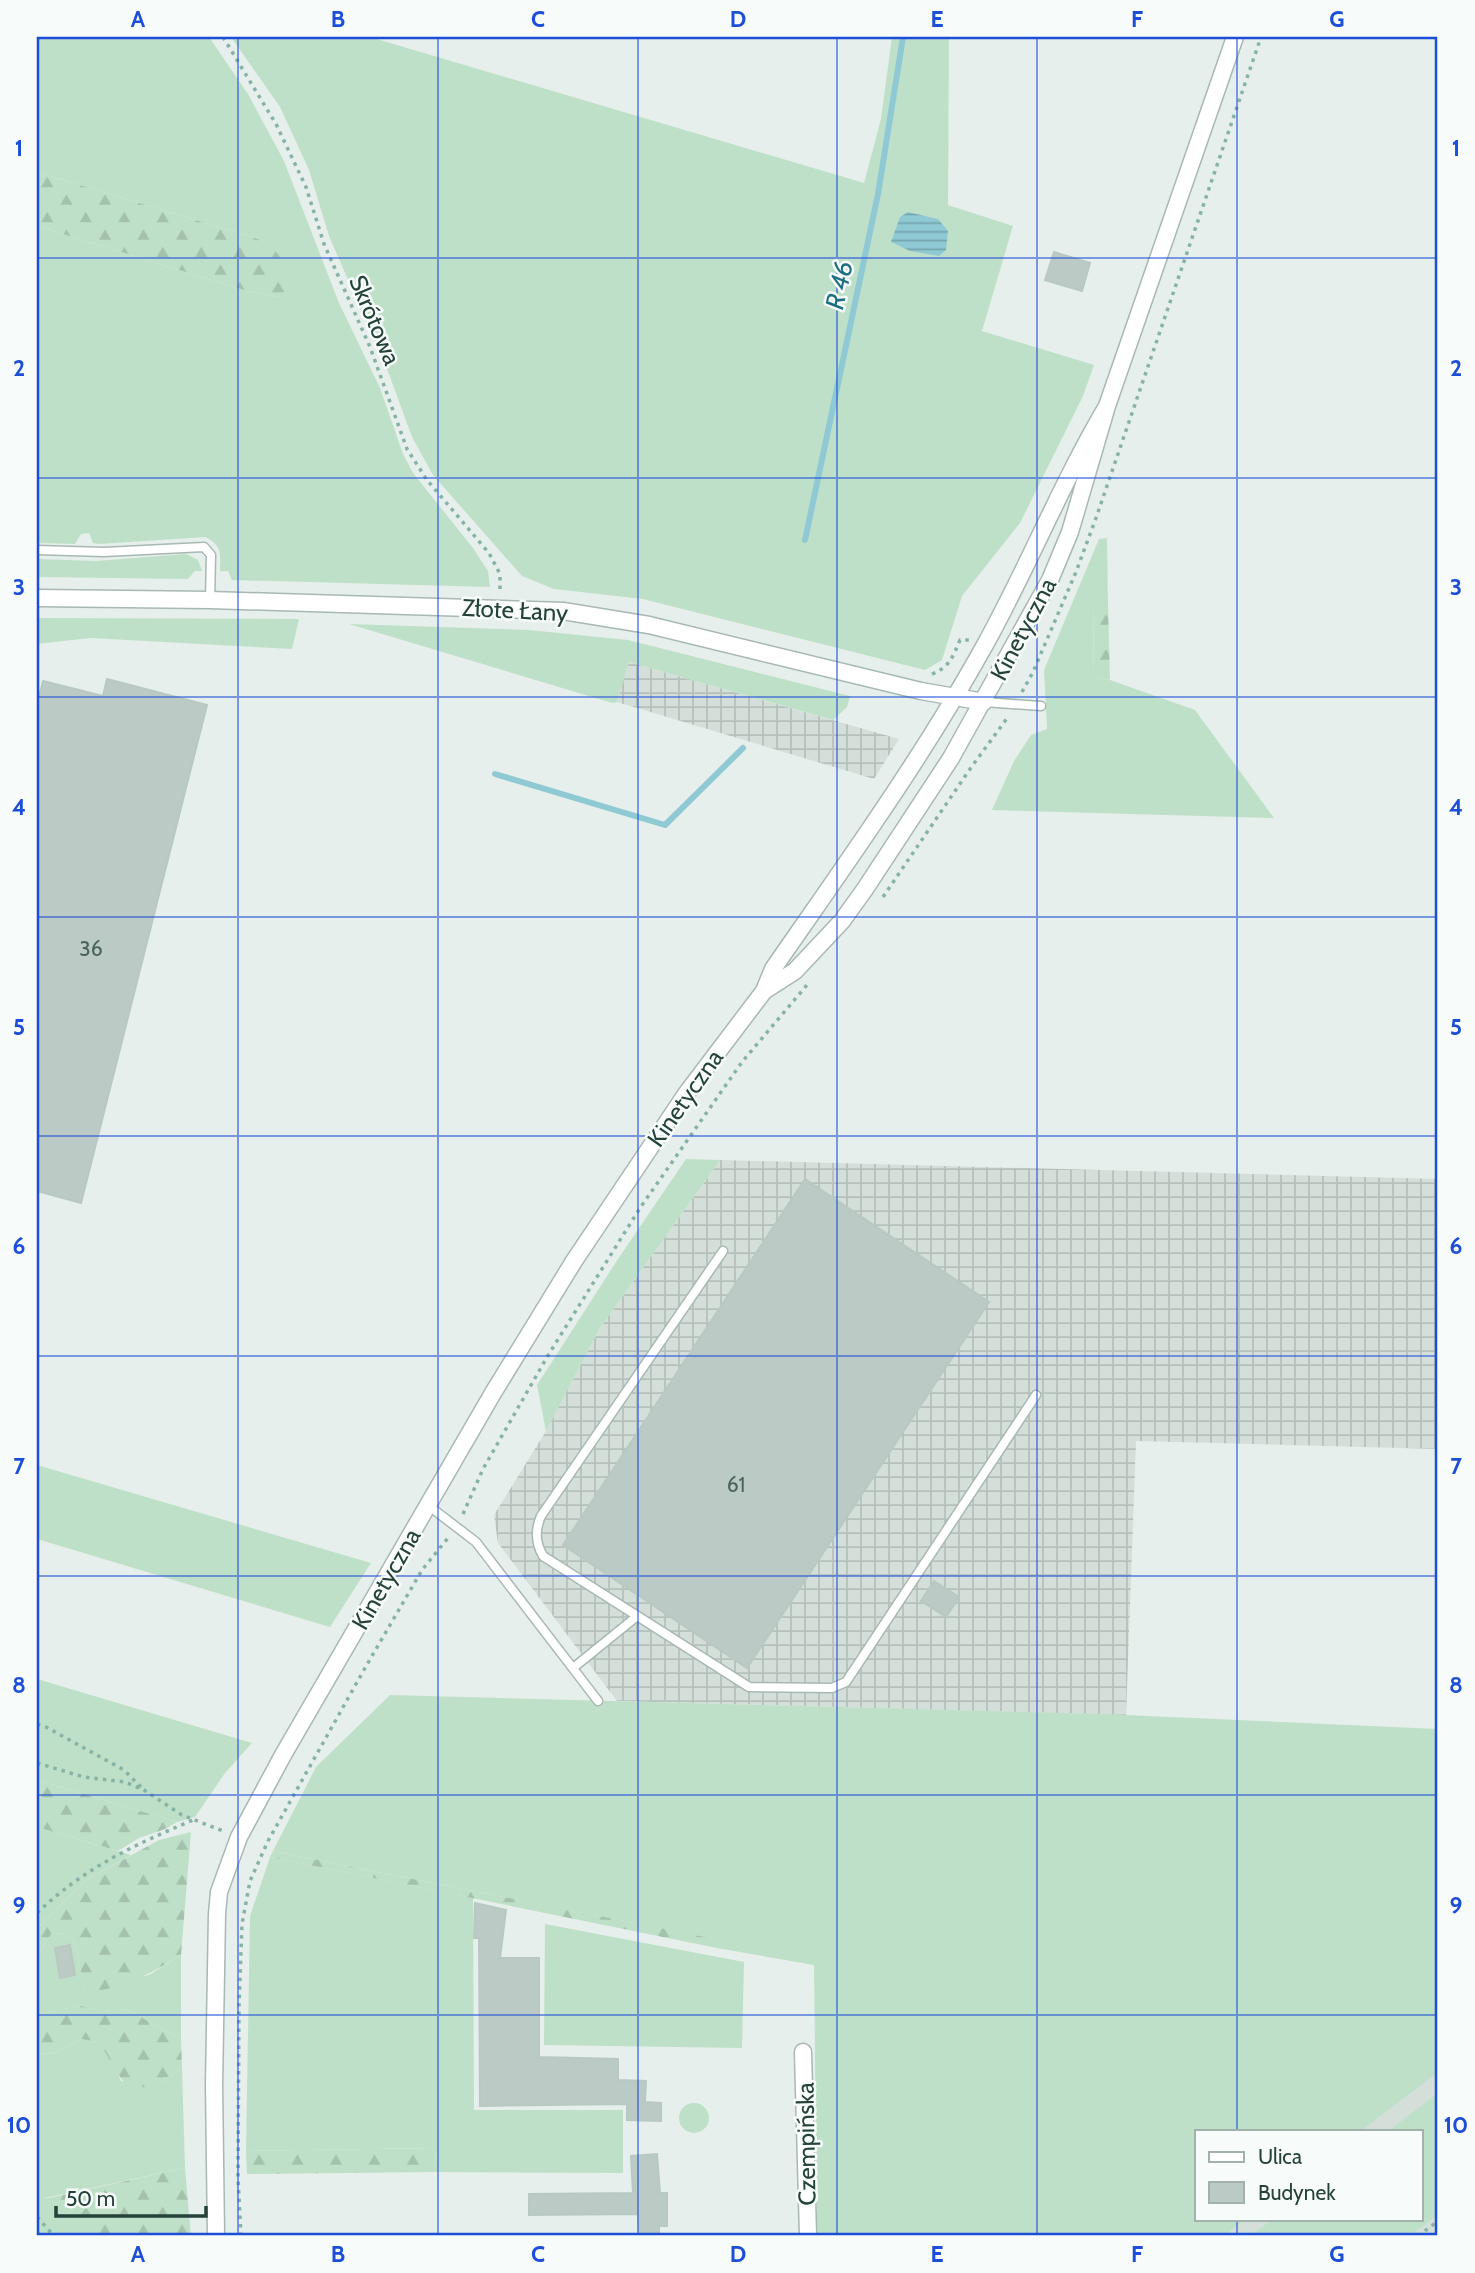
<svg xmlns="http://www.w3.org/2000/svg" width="1475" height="2273" font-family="Cabin,sans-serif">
<defs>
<pattern id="industrial-grid" width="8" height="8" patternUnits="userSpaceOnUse" patternTransform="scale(1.75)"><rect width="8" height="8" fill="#d4dfda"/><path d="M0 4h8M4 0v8" fill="none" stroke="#b6c1bc"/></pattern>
<pattern id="forest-firs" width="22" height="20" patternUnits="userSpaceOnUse" patternTransform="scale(1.75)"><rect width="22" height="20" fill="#bfe0c8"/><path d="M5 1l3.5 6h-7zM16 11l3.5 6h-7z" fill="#a4c1ad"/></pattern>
<pattern id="water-rules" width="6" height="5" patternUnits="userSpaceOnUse" patternTransform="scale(1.75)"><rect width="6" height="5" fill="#8ec9d4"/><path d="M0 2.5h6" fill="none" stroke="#74a5ad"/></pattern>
</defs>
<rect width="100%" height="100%" fill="#e6efeb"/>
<!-- built -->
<path fill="#d4dfda" d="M1438,2055V2236H1201L1223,2219H1421V2131H1338Z"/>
<!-- industrial -->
<path fill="url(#industrial-grid)" d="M629,662L899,739L874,779L617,702Z
M720,1160L1438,1179V1449L1136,1441L1126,1715L617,1701L498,1543L494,1515L546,1431L600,1328Z"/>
<!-- grass -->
<path fill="#bfe0c8" d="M37,37H209L248,94L284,161L339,303L380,388L403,454L413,473L473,548L488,571L490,587L232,580L228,571H220C220,553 223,547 206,537L99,544L93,543L89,533L81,534L75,544L37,543V226L247,291L280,297L268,242L37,172Z
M231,37H370L864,183L881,119L892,37H949L948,205L1013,226L982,331L1094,365L1083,396L1020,523L962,596L942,660L925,670L643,599L554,589L522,576L433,475L412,437L389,374L329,236L309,170L280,107Z
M1107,538L1108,603H1094L1093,677L1110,680L1195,710L1274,818L992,810L1014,761L1031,735L1047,729L1044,670L1099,539Z
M186,554L198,560L202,571H195L188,579L37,577V559L96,561Z
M37,618L299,619L292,649L90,638L37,644Z
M349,624L529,630L628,640L850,696L847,707L833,720L629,662L617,702L612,703Z
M686,1159L720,1160L600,1328L546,1431L537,1385L618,1259Z
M37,1465L371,1563L330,1627L37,1539Z
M37,1679L252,1743L225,1773L195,1817L177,1822L37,1780Z
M390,1695L1102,1714L1438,1729V2072L1361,2131H1197V2219H1246L1223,2236H817L814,1965L717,1948L719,1940L273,1851L316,1767Z
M37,1827L131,1855L86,1880L37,1929Z
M270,1857L473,1898L474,2110H623V2173L435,2172L436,2148L246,2151L250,1916Z
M545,1924L744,1962L742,2048L544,2045Z
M52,1933L66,1934L76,1945L84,1989L149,1975L181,1955V2039L126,2009L103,2011L81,2006L51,2011L37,2016V1955Z
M81,2039L98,2042L111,2058L121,2081L156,2085L182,2068L185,2168L45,2198L78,2236H37V2055L56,2052Z
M1438,2093V2215L1410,2236H1250L1273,2219H1421V2131H1388Z
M679 2118a15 15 0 1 1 30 0a15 15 0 1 1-30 0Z"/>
<!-- forest -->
<path fill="url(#forest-firs)" d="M37,172L268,242L285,263L293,290L280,297L247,291L37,226Z
M1094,603H1108L1110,680L1093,677Z
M37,1780L177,1822L165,1829L139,1838L118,1851L37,1827Z
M191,1832L181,1955C152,1973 124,1988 89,1992L84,1990L76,1945L66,1934L52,1933L37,1955V1929L86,1880L159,1840Z
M273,1851L720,1940L717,1948L270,1857Z
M81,2006L103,2011L126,2009L181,2039L182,2068L156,2085L131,2089C116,2077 111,2058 98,2042L81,2039L56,2052L37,2055V2016L51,2011Z
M436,2148L435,2172L247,2174L246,2151Z
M185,2168L191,2236H78L44,2199Z"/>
<!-- water -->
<path fill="url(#water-rules)" d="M908,212L938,219L948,231L946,250L939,256L910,251L891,242L900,217Z"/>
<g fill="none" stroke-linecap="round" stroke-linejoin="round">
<!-- stream -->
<path stroke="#8ec9d4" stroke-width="6" d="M805,540L878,194L903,37
M495,774L665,825L743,748"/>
</g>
<!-- building -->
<path fill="#bbcac4" stroke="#b8c9c2" stroke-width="2" d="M1054,252L1090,263L1082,291L1045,280Z
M107,679L207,705L81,1203L37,1191V696L39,697L43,681L103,696Z
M805,1179L989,1302L747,1668L563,1545Z
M934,1581L959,1597L946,1617L921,1601Z
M475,1903L506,1910L500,1958H539V2057L618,2059V2080L646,2081L645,2102L661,2103V2121L627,2120V2104L480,2106L479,1938H474Z
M70,1945L75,1975L60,1978L55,1948Z
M657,2154L660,2193H667V2226H659V2236H639L638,2214L529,2215V2194L633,2193L631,2156Z"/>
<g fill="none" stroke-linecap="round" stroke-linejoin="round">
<defs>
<path id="lane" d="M37,550L104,552L204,547L211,555L210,600
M984,702L1041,706
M723,1251L541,1516C535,1530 535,1542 543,1556L749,1687L832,1688L846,1682L1036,1395
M429,1506L476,1542L598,1701
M573,1668L636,1617"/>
<path id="street" d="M37,598L210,600L563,611L649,625L921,691L984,702
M764,991L795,971L842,921L865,889L951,758L1050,580L1070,532L1107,406L1235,37
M803,2052L808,2236
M216,2236L214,2085L217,1914L219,1892L239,1837L283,1755L493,1393L574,1261L686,1094L764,991L773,969C847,862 923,757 986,643C1029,565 1062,482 1107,406"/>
</defs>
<!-- lane casing -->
<use href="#lane" stroke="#a8b8b2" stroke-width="11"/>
<!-- street casing -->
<use href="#street" stroke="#a8b8b2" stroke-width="19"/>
<!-- path -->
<path stroke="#86b3a5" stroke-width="3.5" stroke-dasharray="3.5 5" stroke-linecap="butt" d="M223,37L276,124L306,187L324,244L370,347L407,449L427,480L489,553L500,574V593
M932,674C950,667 953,656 960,640H969
M1022,692L1033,672L1076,572L1096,518L1261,37
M883,897L970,769L1008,717
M463,1514L483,1469L547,1357L640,1208L742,1062L807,985
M37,1724L46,1727L124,1770L143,1789
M37,1763L84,1777L125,1782L144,1790L182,1815L223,1831
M37,1913C84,1868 134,1845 193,1820
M37,2217L54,2236
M241,2236L238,2178L239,2006L242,1924L250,1881L268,1841L365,1668L422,1570L448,1538
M1418,2236L1438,2221"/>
<!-- lane -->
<use href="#lane" stroke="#fff" stroke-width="8"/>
<!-- street -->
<use href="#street" stroke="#fff" stroke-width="16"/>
</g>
<!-- grid -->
<path fill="none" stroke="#1d4ed8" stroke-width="2" stroke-opacity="0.55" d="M238,37V2236M438,37V2236M638,37V2236M837,37V2236M1037,37V2236M1237,37V2131M37,258H1438M37,478H1438M37,697H1438M37,917H1438M37,1136H1438M37,1356H1438M37,1576H1438M37,1795H1438M37,2015H1438M1237,2219V2236"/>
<g text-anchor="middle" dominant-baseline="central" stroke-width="5" stroke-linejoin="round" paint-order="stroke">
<!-- number labels -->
<g font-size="21" fill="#4a645c">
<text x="91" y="948">36</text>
<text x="736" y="1484">61</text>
</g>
<!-- street labels -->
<g font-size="24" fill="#24423a" stroke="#f7fbf9">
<text transform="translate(375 320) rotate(67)">Skrótowa</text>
<text transform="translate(515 610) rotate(3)">Złote Łany</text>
<text transform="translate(1023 629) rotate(-62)">Kinetyczna</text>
<text transform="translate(685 1098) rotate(-55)">Kinetyczna</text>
<text transform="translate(386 1579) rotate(-60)">Kinetyczna</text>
<text transform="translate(806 2144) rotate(-91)">Czempińska</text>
</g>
<!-- water labels -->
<g font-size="26" font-style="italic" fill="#1c6f80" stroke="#f7fbf9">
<text transform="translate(839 285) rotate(-78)">R 46</text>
</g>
</g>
<!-- border -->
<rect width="1475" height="2273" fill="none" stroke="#f7fbf9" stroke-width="77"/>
<!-- legend -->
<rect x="1195" y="2130" width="228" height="91" fill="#f7fbf9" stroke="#a3b1ad" stroke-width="2"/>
<rect x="1209" y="2152" width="35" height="10" fill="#ffffff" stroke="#a3b1ad" stroke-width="2"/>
<text x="1258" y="2164" font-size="21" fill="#24423a">Ulica</text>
<rect x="1209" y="2182" width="35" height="21" fill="#bbcac4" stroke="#a3b1ad" stroke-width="2"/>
<text x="1258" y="2200" font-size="21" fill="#24423a">Budynek</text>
<!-- scale -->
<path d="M56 2206v10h150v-10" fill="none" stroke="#24423a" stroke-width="3.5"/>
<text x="66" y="2206" font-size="21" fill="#24423a" stroke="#f7fbf9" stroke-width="5" paint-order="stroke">50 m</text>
<rect x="38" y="38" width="1398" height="2196" fill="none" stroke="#1d4ed8" stroke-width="2.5"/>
<g font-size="23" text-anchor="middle" font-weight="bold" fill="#1d4ed8">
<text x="138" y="27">A</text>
<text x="338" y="27">B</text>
<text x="538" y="27">C</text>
<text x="738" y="27">D</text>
<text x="937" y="27">E</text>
<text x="1137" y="27">F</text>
<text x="1337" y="27">G</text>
<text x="19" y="156">1</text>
<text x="1456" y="156">1</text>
<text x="19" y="376">2</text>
<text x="1456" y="376">2</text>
<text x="19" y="595">3</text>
<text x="1456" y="595">3</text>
<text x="19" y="815">4</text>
<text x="1456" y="815">4</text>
<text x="19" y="1035">5</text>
<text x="1456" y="1035">5</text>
<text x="19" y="1254">6</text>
<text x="1456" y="1254">6</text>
<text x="19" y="1474">7</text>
<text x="1456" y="1474">7</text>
<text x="19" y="1693">8</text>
<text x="1456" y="1693">8</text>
<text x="19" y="1913">9</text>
<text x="1456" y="1913">9</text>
<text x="19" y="2133">10</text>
<text x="1456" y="2133">10</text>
<text x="138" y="2262">A</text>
<text x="338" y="2262">B</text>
<text x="538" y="2262">C</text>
<text x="738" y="2262">D</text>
<text x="937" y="2262">E</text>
<text x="1137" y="2262">F</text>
<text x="1337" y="2262">G</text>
</g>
</svg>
